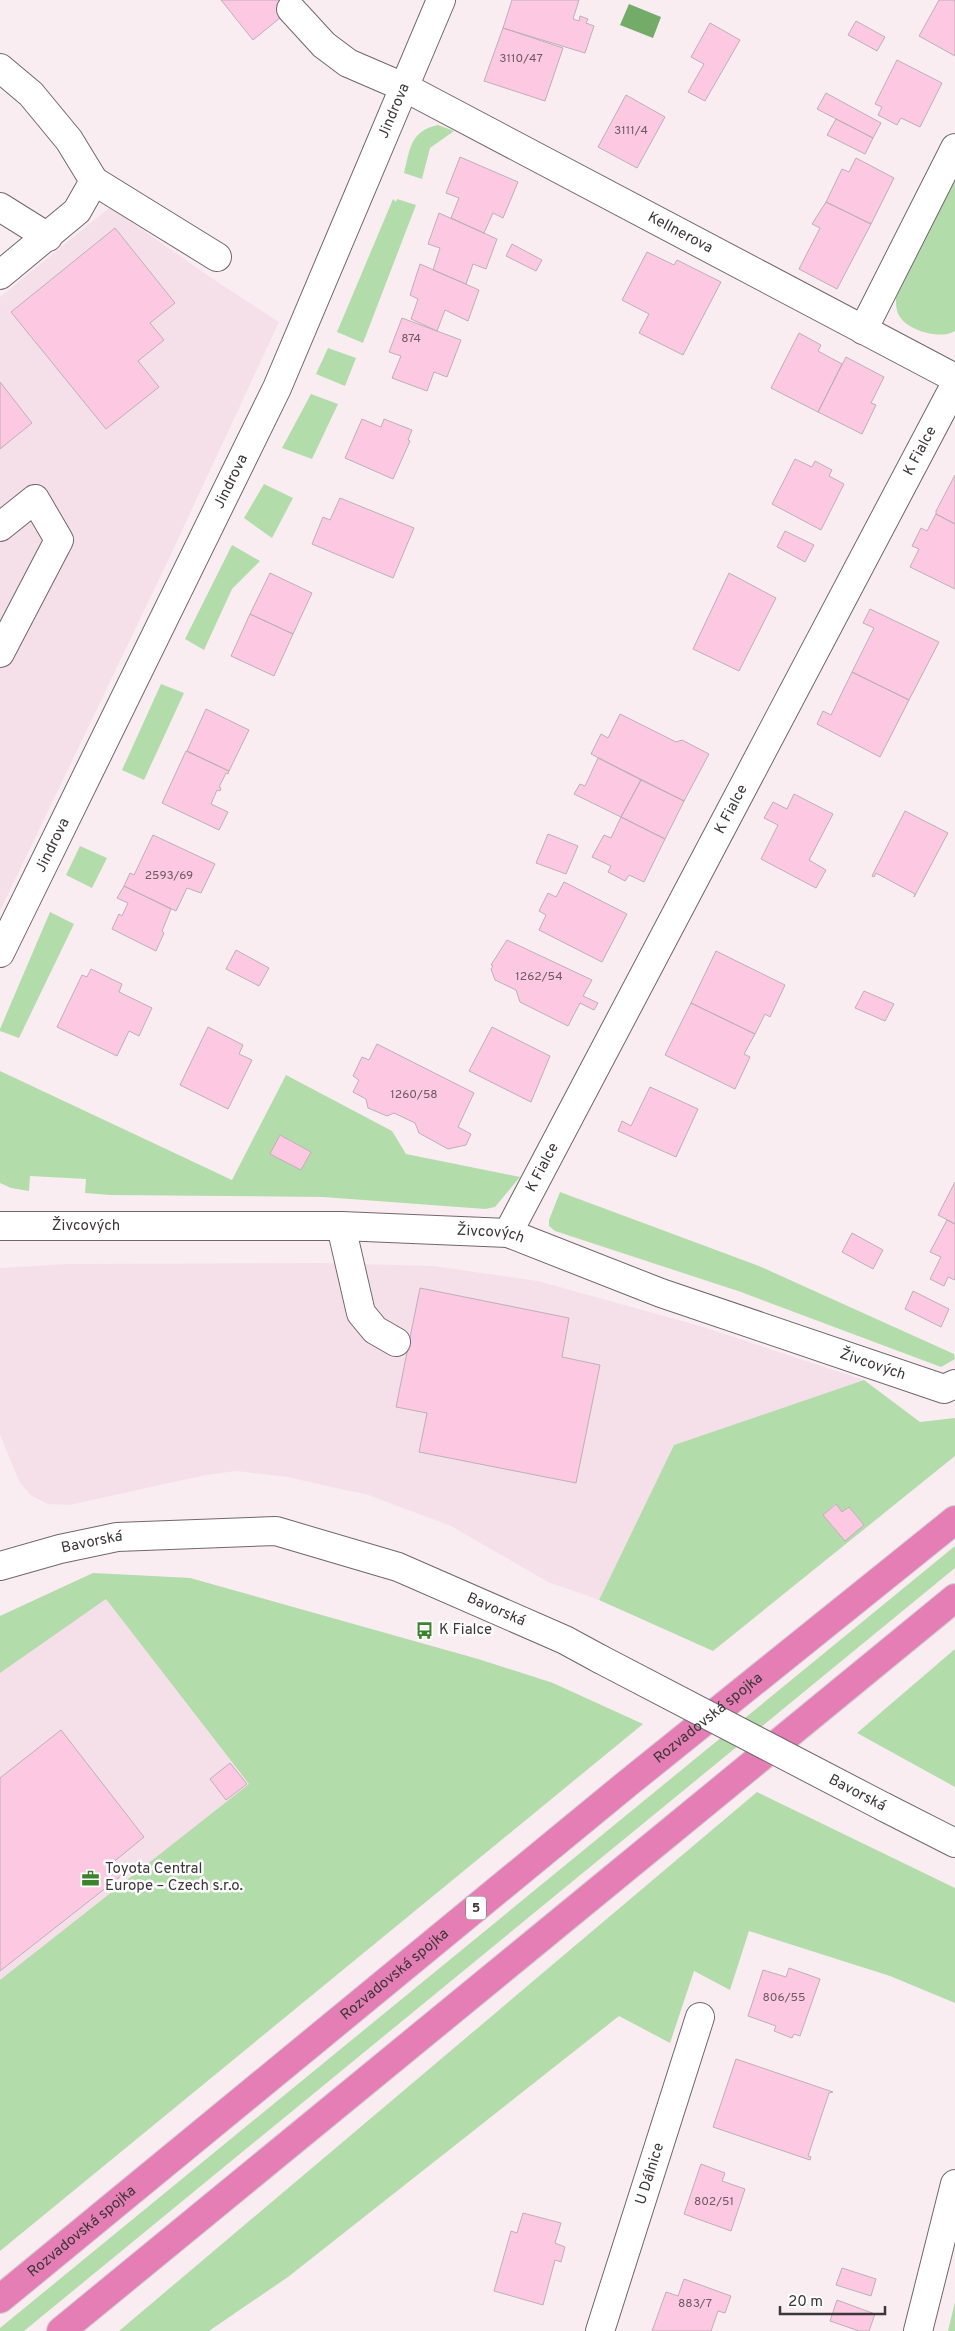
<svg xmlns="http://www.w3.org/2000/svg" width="955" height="2331" font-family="Overpass,sans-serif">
<rect width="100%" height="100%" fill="#f9edf2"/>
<!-- built -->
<path fill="#f5e0e9" d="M110,207L213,279L279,322L166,565L0,911V297Z
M323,1263L433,1266L538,1281L700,1326L864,1380L674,1445L599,1600L548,1582L451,1526L368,1495L287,1477L236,1471L206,1475L69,1505L48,1504L30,1495L19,1481L0,1435V1268L66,1264Z
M93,1573L190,1578L478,1659L553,1683L0,2146V1616Z"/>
<!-- green -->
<path fill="#b2ddaa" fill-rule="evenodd" d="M438,125L454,131L430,148L422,179L404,173C410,149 410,131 438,125Z
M955,180V331C941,340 909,331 900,317C896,311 896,305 896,298Z
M393,199L396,202L397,199L416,205L363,343L337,332Z
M328,348L356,358L345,386L316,374Z
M311,394L338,404L312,459L282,448Z
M264,484L293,498L272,538L244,518Z
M232,545L260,561L232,589L204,650L185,639Z
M161,684L184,693L144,780L122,770Z
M80,846L107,858L92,888L66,875Z
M50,912L74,924L19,1038L0,1031V1029Z
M0,1071L232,1180L286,1075L392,1131L406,1154L520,1177L495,1207L485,1209L323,1197L110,1195L85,1193L86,1179L30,1176L29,1191L11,1188L0,1183ZM280,1135L311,1152L301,1170L271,1154Z
M560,1192L759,1266L954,1354L955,1359L941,1367L741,1292L555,1231L549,1226V1220Z
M864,1380L920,1422L955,1418V1456L713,1651L599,1600L674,1445ZM835,1504L842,1512L849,1507L864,1525L845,1541L823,1515Z
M955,1546V1568L24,2331H0V2328Z
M93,1573L190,1578L478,1659L553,1683L643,1724L0,2251V1980L249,1784L106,1599L0,1673V1616Z
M955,1649V1787L857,1733Z
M757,1792L955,1888V2003L890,1976L749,1931L730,1990L694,1971L670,2043L619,2016L288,2277L209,2331H119Z
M955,2302V2331H948Z"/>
<!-- water -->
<path fill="#72ac68" d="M629,4L661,17L653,38L620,25Z"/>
<!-- building -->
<path fill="#fdc8e1" stroke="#bcb0b6" d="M221,0H302L253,40Z
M512,0H579L573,19L579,21L580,16L588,19L586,23L594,26L585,53L503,28Z
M939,0H955V56L919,36Z
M856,21L885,37L877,51L848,35Z
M710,23L740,40L705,101L688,92L704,64L691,57Z
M503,28L563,48L545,101L484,81Z
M897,60L942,83L920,127L901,118L897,125L878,115L882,107L875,104Z
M826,93L881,123L873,138L817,109Z
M626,95L665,117L637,168L598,147Z
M836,119L873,138L865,154L827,135Z
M460,157L518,182L503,218L493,213L484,233L451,218L459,198L446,193Z
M856,158L894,178L871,224L826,202L842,169L849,172Z
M826,202L871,224L837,289L799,269L820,228L812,224Z
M439,213L497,239L486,269L473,264L466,284L433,270L440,248L428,244Z
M115,228L175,303L150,323L164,340L138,361L159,387L106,429L11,312Z
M512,244L542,260L536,271L506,256Z
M647,252L674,265L677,260L721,282L683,355L639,333L649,314L622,300Z
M420,264L479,290L468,321L445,310L437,331L411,319L418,299L410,295Z
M402,318L461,340L447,377L434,372L427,391L392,378L401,356L389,352Z
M799,333L821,345L818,351L842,364L818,412L771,388Z
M846,357L884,377L871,403L876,405L862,434L818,412Z
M0,382L32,423L0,449Z
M362,419L381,427L384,419L412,430L408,440L410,441L393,479L345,458Z
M795,459L812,467L815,461L832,470L829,476L844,484L821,530L772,504Z
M955,475V524L936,514V511Z
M340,498L414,528L393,578L312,544L323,517L330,520Z
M936,514L955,524V589L910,567L919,549L912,546L921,528L927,531Z
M785,531L814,545L805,562L777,547Z
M270,573L312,593L293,634L250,614Z
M729,573L776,598L739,671L693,649Z
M870,609L939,642L909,700L852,672L874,628L863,623Z
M250,614L293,634L274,676L231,656Z
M852,672L909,700L880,757L817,724L823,711L831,715Z
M206,709L249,730L229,771L187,751Z
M620,714L676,742L682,740L709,754L684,801L591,754L601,734L608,738Z
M186,751L229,771L228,774L226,773L219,787L221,788L220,791L217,790L211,804L228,812L219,830L162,803Z
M598,758L641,780L621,817L574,794L580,784L585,786Z
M641,780L684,801L665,839L621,817Z
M794,794L833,814L809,860L826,870L816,888L761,859L778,825L764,818L773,802L787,809Z
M905,811L948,833L914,897L915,894L876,873L874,877L872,876Z
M621,817L665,839L644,882L629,875L625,881L608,872L611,866L592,857L604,835L611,838Z
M548,834L578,846L566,874L536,863Z
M153,835L215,864L201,893L187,888L176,911L124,886L130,873L134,875Z
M564,882L627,914L602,962L539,930L546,915L539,911L548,893L556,897Z
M124,886L171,909L162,931L164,933L156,951L112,929L119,914L122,916L128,903L117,898Z
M507,940L592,980L583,996L598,1003L594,1010L580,1003L568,1026L520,1002L516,990L495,980L491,969L493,966L491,965Z
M236,950L269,968L259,986L226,969Z
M716,951L785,985L770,1017L765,1014L755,1034L691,1003Z
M91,969L122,984L119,992L152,1008L139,1036L129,1031L117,1056L57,1027L82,975L87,977Z
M864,991L894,1004L885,1021L855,1008Z
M691,1003L755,1034L744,1054L750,1057L735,1089L665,1055Z
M208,1027L243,1045L239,1054L252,1060L228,1109L180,1085Z
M492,1027L550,1056L531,1102L469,1071Z
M377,1044L474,1093L458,1127L471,1134L466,1145L448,1149L419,1133L415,1123L394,1113L387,1116L368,1108L366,1099L353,1092L359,1080L353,1076L362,1057L369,1060Z
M650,1087L698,1109L676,1157L618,1131L622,1121L631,1126Z
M280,1135L311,1152L301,1170L270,1154Z
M955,1182V1224L938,1215Z
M947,1220L955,1224V1280L948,1277L944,1286L930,1279L941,1257L930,1252Z
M852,1233L883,1250L873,1269L842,1252Z
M420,1288L569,1318L562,1357L600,1365L576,1483L419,1452L427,1413L396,1407Z
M913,1291L949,1309L941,1327L905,1309Z
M836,1504L842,1512L849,1507L864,1525L845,1541L823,1515Z
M61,1730L144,1837L111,1864L121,1876L0,1971V1778Z
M230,1763L247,1784L226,1800L210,1779Z
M789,1968L820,1979L800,2036L794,2034L792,2038L774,2031L776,2026L748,2016L763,1970L786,1977Z
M736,2059L833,2092L829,2093L808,2156L811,2157L810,2160L713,2127Z
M701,2164L725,2173L722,2181L745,2189L731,2231L684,2214Z
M523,2213L561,2223L555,2243L565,2247L561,2262L555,2260L543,2305L494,2291L511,2231L517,2233Z
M842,2268L876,2279L871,2296L836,2285Z
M684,2279L731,2296L725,2313L718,2311L711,2331H652L666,2292L678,2296Z
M837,2300L875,2314L869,2331H859L830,2321Z"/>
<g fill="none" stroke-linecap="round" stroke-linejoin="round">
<defs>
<g id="minor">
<path id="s1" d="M291,9L324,45L348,63L406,88L955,378"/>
<path d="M0,68L31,94L69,140L94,181L77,211L0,275"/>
<path d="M94,181L217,257"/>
<path d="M0,207L48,237"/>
<path d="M863,330L955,148"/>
<path d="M0,527L35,499L59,540L0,653"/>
<path id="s2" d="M0,953L277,388L441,0"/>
<path id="s3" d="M0,1226H341L508,1233L661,1293L944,1389L955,1384"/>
<path d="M341,1226L361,1313L375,1330L396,1342"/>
<path id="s4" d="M508,1233L955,385"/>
<path id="s5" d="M0,1566L60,1549L117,1537L276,1531L398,1567L565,1640L600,1659"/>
<path d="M884,1807L955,1843"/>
<path id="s6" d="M600,2331L700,2017"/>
<path d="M918,2331L955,2184"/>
</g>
<g id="highway">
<path id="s7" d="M0,2299L628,1783L955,1520"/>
<path d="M61,2331L955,1598"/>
</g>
</defs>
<!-- minor casing -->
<use href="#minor" stroke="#71676b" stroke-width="30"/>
<!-- highway casing -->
<use href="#highway" stroke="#d0cfcf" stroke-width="30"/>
<!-- minor -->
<use href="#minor" stroke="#fff" stroke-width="28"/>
<!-- highway -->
<use href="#highway" stroke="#e57eb4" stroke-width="28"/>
<defs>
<g id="minor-bridge">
<path id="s8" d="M600,1659L884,1807"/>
</g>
</defs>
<!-- minor-bridge casing -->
<use href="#minor-bridge" stroke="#71676b" stroke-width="30" stroke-linecap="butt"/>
<!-- minor-bridge -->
<use href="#minor-bridge" stroke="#fff" stroke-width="28"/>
</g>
<!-- icons -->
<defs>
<symbol id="bus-bare" viewBox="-9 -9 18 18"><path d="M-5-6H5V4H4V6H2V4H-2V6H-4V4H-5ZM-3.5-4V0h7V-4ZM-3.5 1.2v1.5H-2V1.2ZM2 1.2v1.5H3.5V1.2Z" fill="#3a842b" stroke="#fefefe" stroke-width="2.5" paint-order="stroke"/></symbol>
<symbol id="office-bare" viewBox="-9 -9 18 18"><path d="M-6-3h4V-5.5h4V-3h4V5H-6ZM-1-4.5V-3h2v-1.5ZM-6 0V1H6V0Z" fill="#3a842b" stroke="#fefefe" stroke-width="2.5" paint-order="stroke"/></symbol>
</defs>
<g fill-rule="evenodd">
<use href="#bus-bare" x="412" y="1618" width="25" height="25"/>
<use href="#office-bare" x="78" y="1866" width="25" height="25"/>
</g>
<g text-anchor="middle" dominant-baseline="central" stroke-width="5" stroke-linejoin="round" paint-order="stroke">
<!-- number labels -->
<g font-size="12" fill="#6c5b63">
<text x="521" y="59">3110/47</text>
<text x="631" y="131">3111/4</text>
<text x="411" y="339">874</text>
<text x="169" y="876">2593/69</text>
<text x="539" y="977">1262/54</text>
<text x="414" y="1095">1260/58</text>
<text x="784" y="1998">806/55</text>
<text x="714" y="2202">802/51</text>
<text x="695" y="2304">883/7</text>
</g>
<!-- shield labels -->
<rect fill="#fefefe" stroke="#767374" stroke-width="1" x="466" y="1896.5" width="20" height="23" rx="4"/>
<g font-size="14" font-weight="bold" fill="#3c3739">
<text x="476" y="1908">5</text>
</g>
<!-- street labels -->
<g font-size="15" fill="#3c3739" stroke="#fefefe">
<text stroke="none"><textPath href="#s2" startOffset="930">Jindrova</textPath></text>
<text stroke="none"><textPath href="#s1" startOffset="452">Kellnerova</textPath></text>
<text stroke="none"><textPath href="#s4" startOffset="884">K Fialce</textPath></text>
<text stroke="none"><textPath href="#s2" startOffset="525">Jindrova</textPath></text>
<text stroke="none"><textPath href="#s4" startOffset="479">K Fialce</textPath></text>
<text stroke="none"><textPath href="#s2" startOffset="120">Jindrova</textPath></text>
<text stroke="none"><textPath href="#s4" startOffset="74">K Fialce</textPath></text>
<text stroke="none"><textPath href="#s3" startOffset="86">Živcových</textPath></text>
<text stroke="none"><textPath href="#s3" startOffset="491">Živcových</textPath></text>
<text stroke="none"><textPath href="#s3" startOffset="896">Živcových</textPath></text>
<text stroke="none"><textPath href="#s5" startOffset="95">Bavorská</textPath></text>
<text stroke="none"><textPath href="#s5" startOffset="514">Bavorská</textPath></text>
<text stroke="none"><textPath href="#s7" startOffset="916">Rozvadovská spojka</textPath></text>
<text stroke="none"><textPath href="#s8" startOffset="290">Bavorská</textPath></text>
<text stroke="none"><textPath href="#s7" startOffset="511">Rozvadovská spojka</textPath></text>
<text stroke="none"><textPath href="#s6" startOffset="165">U Dálnice</textPath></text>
<text stroke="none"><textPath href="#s7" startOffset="106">Rozvadovská spojka</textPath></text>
</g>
<!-- poi labels -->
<g font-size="15" fill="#3c3739" stroke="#fefefe" text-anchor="start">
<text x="439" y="1630">K Fialce</text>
<text x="105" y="1869">Toyota Central<tspan x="105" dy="17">Europe – Czech s.r.o.</tspan></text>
</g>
</g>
<!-- scale -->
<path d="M780 2306v8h105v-8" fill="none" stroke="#3c3739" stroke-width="2.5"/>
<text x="788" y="2306" font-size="15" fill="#3c3739" stroke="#fefefe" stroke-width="4" paint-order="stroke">20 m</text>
</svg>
